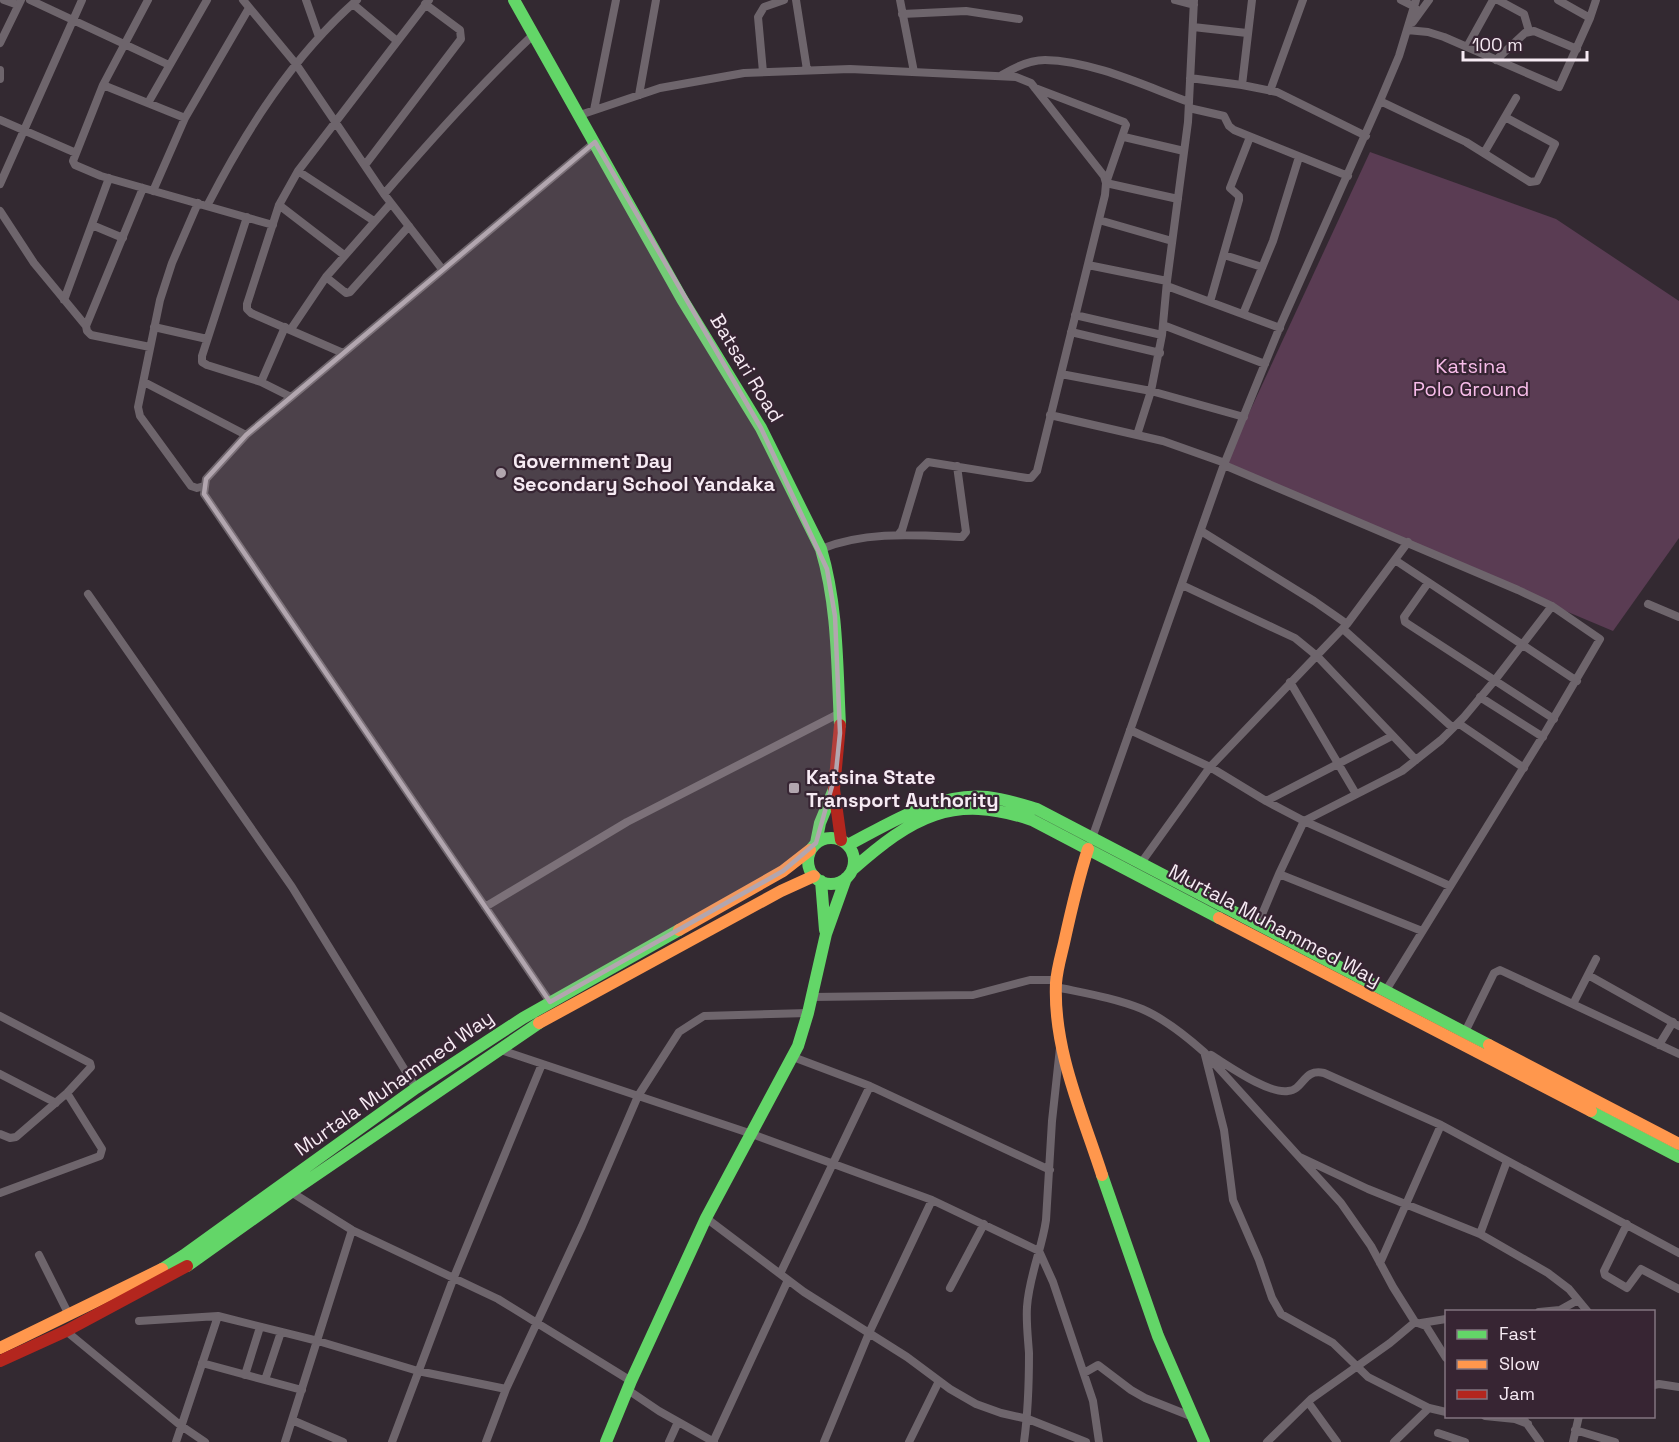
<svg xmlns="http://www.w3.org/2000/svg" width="1679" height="1442" font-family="'Space Grotesk',sans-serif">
<rect width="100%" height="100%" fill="#332931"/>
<!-- green -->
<path fill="#5a3c53" d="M1370,152L1556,219L1679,301V538L1613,631L1224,467Z"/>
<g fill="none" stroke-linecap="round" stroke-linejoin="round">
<!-- street -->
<path stroke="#6e656c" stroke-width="8" d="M4,0L18,5
M30,0L169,65
M148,0L103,85L73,161L75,165L101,176L273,225
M243,0L296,64L384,194L442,269
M306,0L319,37
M796,0L807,70
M900,0L914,72
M1175,0L1194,5
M1401,0L1415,7
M1558,0L1590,18
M353,4L397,41
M902,14L966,11L1019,19
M1413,22L1429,0
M1193,27L1247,33
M1407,30L1428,32L1444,37L1559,87L1590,18L1596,0
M0,43L21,0
M1467,47L1493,0H1498L1524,14L1529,31
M1496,60L1525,33L1534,31L1577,49
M0,70V79
M763,72L758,17L764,7L784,0
M1002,75C1015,67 1029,60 1045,60C1093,61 1145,86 1189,102
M1190,78L1242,85L1277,92L1366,136
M103,85L185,118
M1242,85L1252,0
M1270,91L1303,0
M639,95L656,0
M1380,101L1466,142L1530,182L1537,181L1555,144L1505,117
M148,103L207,0
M1189,108L1224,116L1229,126L1234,130L1348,176
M594,110L616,0
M580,115L660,88L744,73L850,69L1016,77L1031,83L1104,176L1106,183
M0,120L76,153
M1124,137L1184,151
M1484,153L1516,98
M365,165L461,39L460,30L425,4
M298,171L374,221
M1106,183L1178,199
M0,184L82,0
M153,191L185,118L249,8
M384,194C432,139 480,85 533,35
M198,203L172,263L160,300L138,407L140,416L191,486L197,488L204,486
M279,205L344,255
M207,206C246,130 293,56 357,0
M0,211L34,263L86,326L87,331L91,335L150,347
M247,217L202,356V362L207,365L261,382L291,397
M1099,220L1172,241
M92,225L123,238
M1224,255L1262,267
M1088,265L1167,281
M326,277L346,293L350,292L409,226
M1167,286L1280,328
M64,300L109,178
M1210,302L1239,200V196L1230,188L1250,137
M1243,314L1273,241L1299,157
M1075,315L1162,335
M1163,325L1265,364
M86,326L143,188
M154,327L207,339
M291,329L326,277L391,203
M1071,332L1160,353
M343,353L251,313L247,309V304L279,205L298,171L429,0
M1061,374L1151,391L1244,417
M144,382L246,435
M261,382L285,327
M1050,415L1163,441L1225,463
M1137,435L1151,391L1162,335L1167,281L1188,122L1194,0
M1224,465L1518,590L1552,606L1600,639L1546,731L1385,992
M1201,531L1314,601L1347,624
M899,534L902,530L920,470L928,462L1027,478H1031L1037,471L1105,195L1106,183L1126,125L1124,122L1035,88
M821,549C866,531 914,535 962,537L966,532L957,466
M1395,560L1577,681
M1428,583L1404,617L1405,622L1554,719
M1182,585L1295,638L1317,656L1416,760
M88,594L292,887L416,1088
M1648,604L1679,617
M1343,629L1453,728
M1290,682L1356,794
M1480,697L1543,737
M1458,723L1524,768
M1130,730L1210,767L1266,801L1304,821L1450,886
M1266,801L1392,736
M1091,841L1223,467L1281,324L1380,101L1399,56L1416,0
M1141,863L1210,767L1347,624L1408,542
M1279,874L1422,931
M485,907L627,822L840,713
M1258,924L1279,874L1304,821L1402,771L1441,740L1464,717L1495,680L1552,606
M1588,975L1679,1026
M1056,987C1084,993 1115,998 1142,1009C1165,1019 1186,1036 1204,1052L1341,1203L1371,1246L1393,1287L1415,1322L1426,1326L1446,1358
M811,997L973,995L1030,980H1056
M550,1002L204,494L206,479L246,435L595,142
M1573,1004L1596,959
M0,1016L90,1063L91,1067L67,1093L16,1137L10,1138L0,1134
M1465,1032L1494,973L1500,970L1679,1054
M1659,1045L1673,1022
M498,1049L752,1134L932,1200L1039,1251L1053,1282L1093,1401L1099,1442
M1205,1055L1224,1130L1233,1200L1259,1260L1272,1298L1281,1314L1333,1343L1368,1377L1429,1408L1446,1412
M1211,1055C1229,1066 1268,1094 1288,1091C1304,1090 1303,1068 1324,1073L1441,1125L1679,1253
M793,1057L870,1086L1050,1170
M0,1074L56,1103
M1300,1157L1368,1189L1480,1234L1548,1273L1569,1289L1588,1312
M291,1192L352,1230L498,1299L631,1381
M0,1193L100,1156L102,1149L67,1093
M706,1218L804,1292L907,1357L950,1389L976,1404L1001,1413L1028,1419L1086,1442
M1627,1224L1604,1271L1605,1275L1627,1288L1641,1269L1679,1289
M1480,1234L1507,1161
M39,1255L69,1315
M1380,1263L1441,1125
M780,1274L870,1086
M950,1288L984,1224
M1539,1312L1560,1310L1578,1300
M139,1321L218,1316L318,1341L418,1371L506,1389
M1421,1323L1446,1319
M66,1331L180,1425L205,1442
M202,1363L302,1390
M1084,1373L1098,1365L1131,1390L1145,1398L1193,1417
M245,1375L260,1327
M265,1380L281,1332
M1654,1385L1659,1384L1679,1387
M628,1390L659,1411L714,1442
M1308,1402L1337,1442
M1485,1416L1515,1419L1528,1424
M292,1420L343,1442
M1525,1421L1540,1442
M1575,1430L1615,1442
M1438,1433L1465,1442
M176,1442L218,1316
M285,1442L352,1230
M392,1442L454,1277L542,1064
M486,1442L506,1389L582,1226L638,1096L679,1032L704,1016L808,1013
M669,1442L678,1422
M713,1442L788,1280
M824,1442L869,1333L932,1200
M909,1442L939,1381
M1024,1442C1028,1413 1029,1383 1029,1353C1028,1338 1026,1322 1027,1307C1029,1276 1042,1249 1046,1220L1052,1121L1060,1048
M1267,1442L1311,1399L1390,1343L1415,1322
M1394,1442L1429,1408
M1573,1442L1579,1416"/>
<!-- fast -->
<path stroke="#63d668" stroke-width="12" d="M514,0L682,299L761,428L821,549C838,606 837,666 840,725
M808 861a23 23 0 1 1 46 0a23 23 0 1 1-46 0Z
M816,843L820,823L834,789
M848,845C890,823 938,792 987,797C1005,799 1020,804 1037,809L1489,1045
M852,870C912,817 952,793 1032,820L1219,918
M821,881L825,930
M1591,1111L1679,1157
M1102,1175L1158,1336L1204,1442
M187,1266L291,1192L539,1023
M162,1269L184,1255L416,1088L523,1018L679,930
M606,1442L631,1381L706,1218L798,1046L808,1013L826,934L846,878"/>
<!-- slow -->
<path stroke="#ff974d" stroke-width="12" d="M1088,849C1078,880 1071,911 1064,943C1061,956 1057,969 1056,983C1053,1049 1082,1113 1102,1175
M1219,918L1591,1111
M679,930L783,871L810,850
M539,1023L781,891L814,876
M1489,1045L1679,1144
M0,1348L162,1269"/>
<!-- jam -->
<path stroke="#b3261e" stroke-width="12" d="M840,725L834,789L841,840
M0,1361L66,1331L187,1266"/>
</g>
<!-- marked area -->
<path fill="#b2a6af" fill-opacity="0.2" stroke="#b2a6af" stroke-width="4.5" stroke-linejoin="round" d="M595,142L761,428L827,569L835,616L840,733L836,772L816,843L783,871L550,1002L204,494L206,479L246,435Z"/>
<!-- markers -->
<g fill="#b2a6af" stroke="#372533" stroke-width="2">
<circle cx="501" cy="473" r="6"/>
<rect x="788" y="782" width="12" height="12" rx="3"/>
</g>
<g text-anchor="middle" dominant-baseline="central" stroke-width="4.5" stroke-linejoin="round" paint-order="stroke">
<!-- park labels -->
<g font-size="20" fill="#f7bce9" stroke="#372533">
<text x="1471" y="366">Katsina<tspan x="1471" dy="23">Polo Ground</tspan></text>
</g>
<!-- street labels -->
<g font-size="20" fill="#f6eaf3" stroke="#372533">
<text transform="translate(747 368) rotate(59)">Batsari Road</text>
<text transform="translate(1275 925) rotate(28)">Murtala Muhammed Way</text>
<text transform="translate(394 1083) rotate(-35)">Murtala Muhammed Way</text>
</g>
<!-- poi labels -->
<g font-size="20" font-weight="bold" fill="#f6eaf3" stroke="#372533" text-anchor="start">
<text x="513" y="461">Government Day<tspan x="513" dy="23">Secondary School Yandaka</tspan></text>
<text x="806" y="777">Katsina State<tspan x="806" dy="23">Transport Authority</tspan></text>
</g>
</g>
<!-- legend -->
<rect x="1445" y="1310" width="210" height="108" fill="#372533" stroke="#837480" stroke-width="1.5"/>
<rect x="1457" y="1330" width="30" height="9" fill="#63d668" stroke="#837480" stroke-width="1.5"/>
<text x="1499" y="1340" font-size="18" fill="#f6eaf3">Fast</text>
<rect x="1457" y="1360" width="30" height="9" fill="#ff974d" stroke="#837480" stroke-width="1.5"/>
<text x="1499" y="1370" font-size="18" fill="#f6eaf3">Slow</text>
<rect x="1457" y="1390" width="30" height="9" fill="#b3261e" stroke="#837480" stroke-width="1.5"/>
<text x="1499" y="1400" font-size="18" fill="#f6eaf3">Jam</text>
<!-- scale -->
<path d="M1463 51v9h124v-9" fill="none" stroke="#f6eaf3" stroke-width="3"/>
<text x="1472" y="51" font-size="18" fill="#f6eaf3" stroke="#372533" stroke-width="4.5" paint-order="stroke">100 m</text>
</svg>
